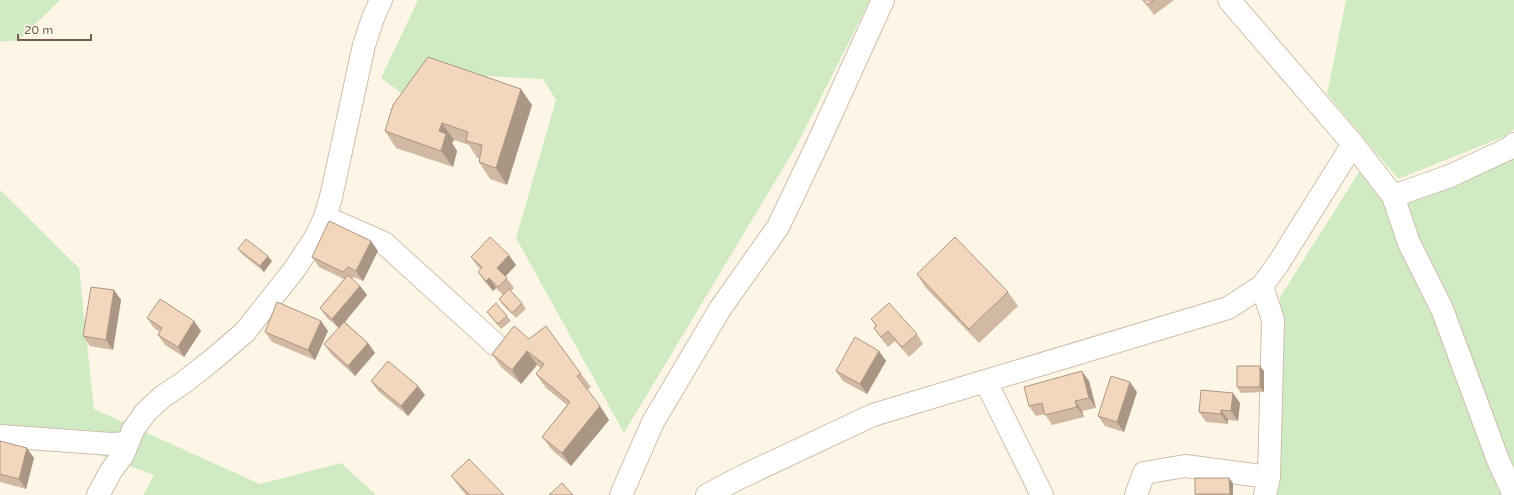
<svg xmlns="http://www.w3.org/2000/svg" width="1514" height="495" font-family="'Varela Round',sans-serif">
<rect width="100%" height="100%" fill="#fdf6e6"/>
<!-- green -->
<path fill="#d0ebc4" d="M0,0H60L19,40L0,42Z
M418,0H870L797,145L624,433L516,238L556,100L543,79L424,73L404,95L381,78Z
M1346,0H1514V129L1508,135L1398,179L1327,94Z
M1514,152V472L1504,495H1275L1280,297L1359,172L1430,196Z
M0,190L79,268L94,409L260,484L341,463L376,495H143L154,475L60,441L0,428Z"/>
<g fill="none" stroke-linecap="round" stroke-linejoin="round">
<defs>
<path id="minor" d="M1229,0L1353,144L1393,196L1409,243L1442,309L1498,460L1514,495
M1393,196L1450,176L1510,148L1514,144
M325,217L384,243L496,345
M1262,286L1273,320L1269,477L1265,495
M986,382L1042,495
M0,436L111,444L128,443
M98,495L111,471L123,455L133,430L145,413L162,397L183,383L211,361L245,332L294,270L317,235L325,217L331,197L364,45L373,18L381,0
M621,495L653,422L720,309L778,227L818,143L883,0
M707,495L739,478L873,415L1228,308L1262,286L1278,264L1353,144
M1136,495L1144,473L1185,466L1269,477"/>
</defs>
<!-- minor casing -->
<use href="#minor" stroke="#cfbeac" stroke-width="24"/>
<!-- minor -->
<use href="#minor" stroke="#fff" stroke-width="22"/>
</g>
<!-- wall -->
<path fill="#d1b9a3" d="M1143,0H1174L1154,15Z
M532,105L507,185L490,179L479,162L480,158H477L469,145L454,140L452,143L457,151L453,167L396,148L385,131Z
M238,249L272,261L264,272L242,254Z
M378,251L363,281L354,277L352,279L360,286L367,295L345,322L368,343L375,353L355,376L331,354L324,344L339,328L327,318L320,308L344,279L319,267L312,257Z
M471,257L516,265L505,276L514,288L511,291L522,303L526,309L516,318L502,304L499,299L503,295L496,288L493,291L485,282L478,272L481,269L478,267Z
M917,274L1008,292L1018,306L979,343L926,288Z
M114,290L121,300L113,350L90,346L83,336Z
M487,312L507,316L511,321L501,329L491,317Z
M147,318L194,321L201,331L184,357L165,345L158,335L160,332L154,328Z
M871,319L917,334L923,344L909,357L895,341L888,347L881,338L874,328L876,326Z
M321,321L328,331L315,360L272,342L265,332Z
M529,339L581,374L591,387L587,390L609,420L571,466L552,450L542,437L567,405L546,388L536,374L541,368L537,365L521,384L501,367L492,354Z
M879,351L886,361L867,394L843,381L836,371Z
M1264,371V392L1241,393L1237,387Z
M371,381L425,395L408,416L378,391Z
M1089,381L1096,408L1082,411L1084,417L1052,425L1045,414L1036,416L1029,406Z
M1137,392L1124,432L1105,426L1098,416Z
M1240,403L1238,421L1228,420V424L1206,422L1199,412Z
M0,441L34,458L26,489L0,482Z
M451,476L504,495H466L461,489Z
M1229,478L1233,483V495H1196L1195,494Z"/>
<!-- shaded-wall -->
<path fill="#aa9684" d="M521,89L532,105L507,185L496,168Z
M442,123L454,140L452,143L457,151L453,167L441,151L439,131Z
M371,241L378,251L363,281L356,271Z
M509,255L516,265L504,278L497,268Z
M268,256L272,261L264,272L260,266Z
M489,278L496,288L493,291L486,281Z
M360,286L367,295L339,329L332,319Z
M114,290L121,300L113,350L106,340Z
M194,321L201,331L184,357L178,347Z
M321,321L328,331L315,360L308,350Z
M368,343L375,353L355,376L348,366Z
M527,351L537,365L521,384L512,370Z
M879,351L886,361L867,394L860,384Z
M1260,366L1264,371V392L1260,387Z
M1082,371L1089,381L1096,408L1089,398Z
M1130,382L1137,392L1124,432L1117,422Z
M418,386L425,395L408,416L401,406Z
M1233,393L1240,403L1238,421L1231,411Z
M1075,401L1082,411L1084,417L1077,407Z
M600,406L609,420L571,466L562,453Z
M1221,410L1228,420V424L1221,414Z
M27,448L34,458L26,489L19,479Z
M1229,478L1233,483V495H1230V494Z"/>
<!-- building -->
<path fill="#f3d7bd" stroke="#aa9684" d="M1143,0H1154L1147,5Z
M428,57L521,89L496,168L479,162L482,145L466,141L468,132L442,123L439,131L446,134L441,151L385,131L393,105Z
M329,221L371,241L356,271L348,267L343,272L312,257Z
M490,237L509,255L497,268L507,278L498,287L489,278L486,281L478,272L482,267L471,257Z
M955,237L1008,292L969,329L917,274Z
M246,239L268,256L260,266L238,249Z
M348,275L360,286L332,319L320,308Z
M91,287L114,290L106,340L83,336Z
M509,289L522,303L512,313L499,299Z
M160,299L194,321L178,347L158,335L162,328L147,318Z
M277,302L321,321L308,350L265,332Z
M496,303L507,316L498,324L487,312Z
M889,303L917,334L902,347L888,331L881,337L874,328L877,326L871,319Z
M344,322L368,343L348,366L324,344Z
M514,326L529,339L546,326L581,374L577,376L600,406L562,453L542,437L570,402L536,374L544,364L527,351L512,370L492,354Z
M855,337L879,351L860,384L836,371Z
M388,361L418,386L401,406L371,381Z
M1237,366H1260V387H1237Z
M1082,371L1089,398L1075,401L1077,407L1045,415L1042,403L1029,406L1024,387Z
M1111,376L1130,382L1117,422L1098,416Z
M1201,390L1233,393L1231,411L1221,410V414L1199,412Z
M0,441L27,448L19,479L0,474Z
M469,459L504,495H470L451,476Z
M1195,478H1229L1230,494H1195Z
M562,483L573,495H549Z"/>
<!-- scale -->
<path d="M18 34v6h73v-6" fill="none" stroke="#775e4a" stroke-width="2"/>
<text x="24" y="34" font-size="12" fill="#775e4a" stroke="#fffaed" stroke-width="3" paint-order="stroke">20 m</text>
</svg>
